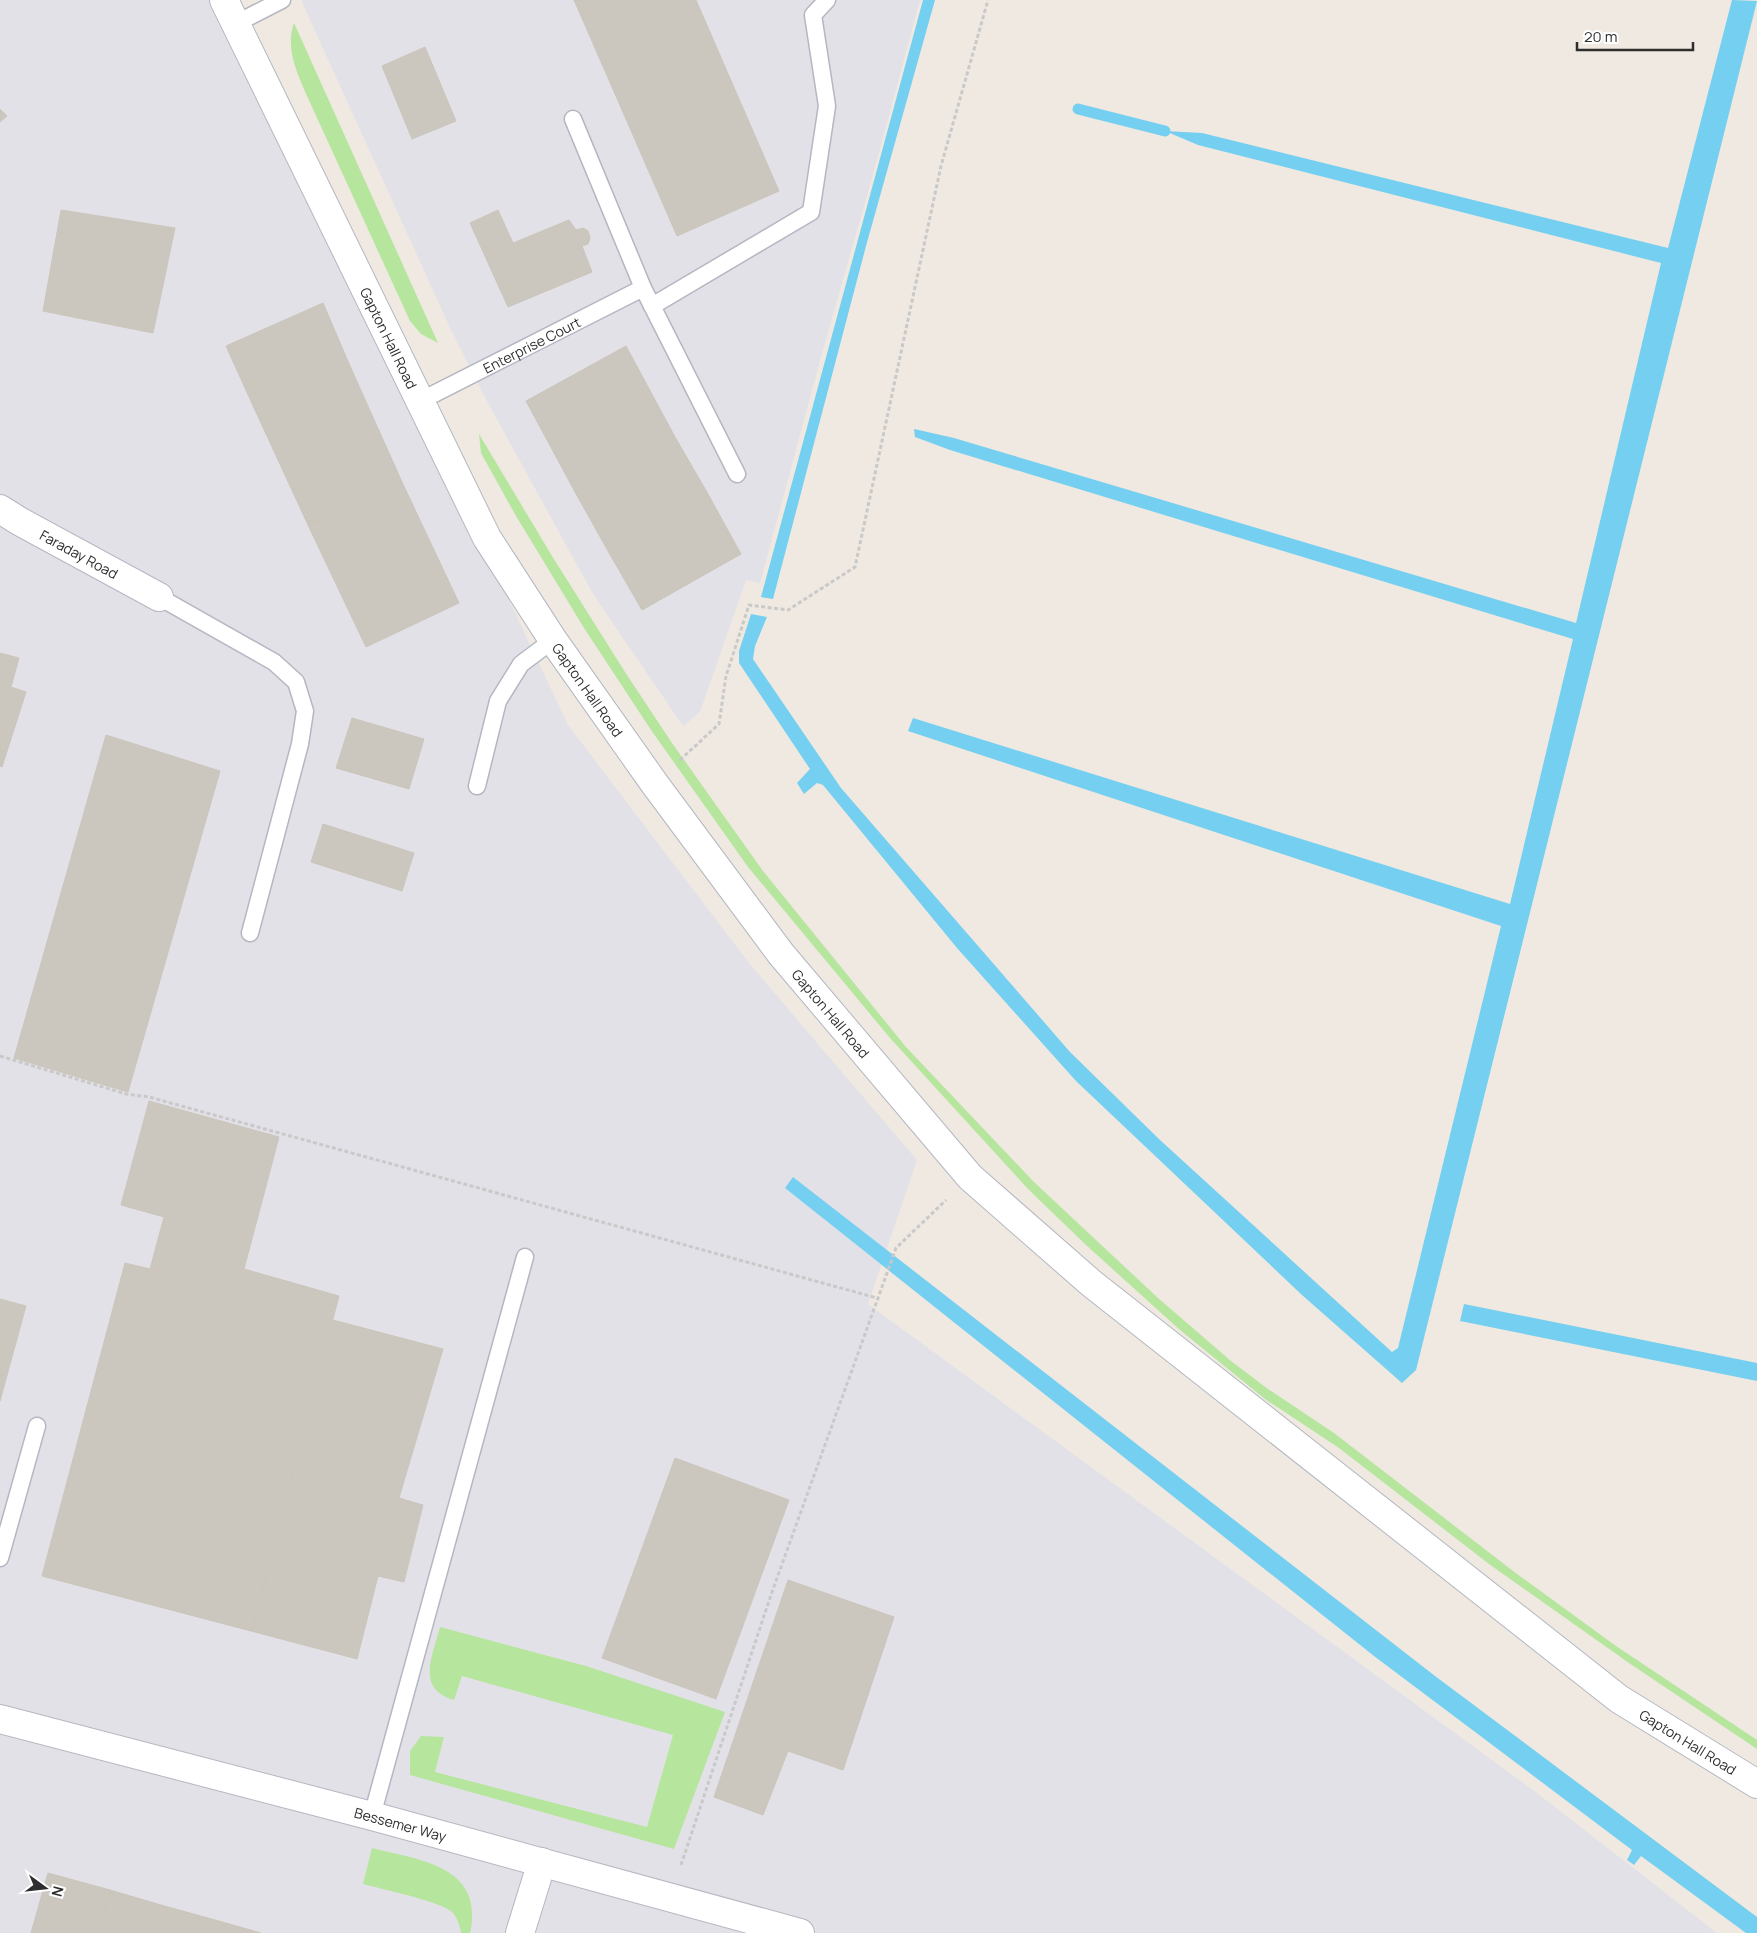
<svg xmlns="http://www.w3.org/2000/svg" width="1757" height="1933" font-family="Manrope,sans-serif">
<rect width="100%" height="100%" fill="#efe9e1"/>
<!-- industrial -->
<path fill="#e3e1e8" d="M0,0H226L568,725L749,963L917,1160L868,1304L1537,1793L1717,1933H0Z
M301,0H920L874,171L823,350L760,583L746,580L700,712L683,726L593,594L488,403L452,332Z"/>
<!-- green -->
<path fill="#b6e59e" d="M294,23L438,343L421,334L410,321L307,96C297,73 285,48 294,23Z
M479,434L552,556L625,672L672,743L763,871L906,1047L1034,1182L1158,1298L1231,1361L1268,1389L1334,1433L1517,1574L1616,1646L1757,1740V1749L1629,1663L1489,1564L1339,1448L1265,1399L1180,1330L1086,1245L1028,1189L890,1038L748,867L651,730L584,628L516,516L481,453Z
M440,1627L586,1666L725,1712L674,1849L410,1775V1751L421,1736L444,1737L435,1772L647,1827L673,1735L462,1676L454,1700C415,1689 433,1655 440,1627Z
M372,1848C420,1860 485,1866 470,1933H461C460,1926 457,1917 452,1912C440,1901 381,1889 363,1884Z"/>
<!-- water -->
<path fill="#75cff0" d="M923,0H935L866,246L773,599L761,597Z
M1732,0L1757,1L1416,1370L1402,1383L1302,1295L1076,1081L957,948L823,785L817,783L804,794L797,783L810,769L739,663V651L751,614L767,617L755,646L753,659L841,788L1070,1052L1160,1140L1392,1352L1398,1348L1501,926L908,731L913,718L1510,904L1573,639L950,450L915,437L914,429L954,438L1576,623L1661,263L1198,145L1165,131L1202,133L1668,248Z
M793,1177L1435,1676L1757,1917V1933H1746L1641,1856L1634,1865L1627,1860L1632,1850L1374,1656L785,1188Z
M1464,1304L1757,1363V1381L1460,1321Z"/>
<g fill="none" stroke-linecap="round" stroke-linejoin="round">
<!-- stream -->
<path stroke="#75cff0" stroke-width="11" d="M1078,109L1165,131"/>
</g>
<!-- building -->
<path fill="#cbc7bf" stroke="#cbc5ba" d="M574,0H696L779,191L677,236Z
M425,47L456,121L412,139L382,66Z
M0,109L7,116L0,122Z
M61,210L175,228L153,333L43,311Z
M498,210L513,243L569,220L576,230L583,228L588,231L590,238L588,244L582,246L592,272L508,307L470,223Z
M323,303L350,366L255,410L226,346Z
M626,346L675,437L575,492L526,401Z
M350,366L402,482L308,525L255,410Z
M675,437L708,494L608,551L575,492Z
M402,482L459,603L366,647L308,525Z
M708,494L741,554L642,610L608,551Z
M0,653L19,658L11,687L26,692L2,767L0,766Z
M352,718L424,739L409,789L336,768Z
M106,735L220,771L128,1092L14,1058Z
M323,824L414,853L402,891L311,862Z
M149,1101L279,1137L244,1269L339,1296L251,1631L42,1576L125,1263L150,1269L164,1217L121,1205Z
M0,1299L26,1306L0,1401Z
M333,1320L443,1349L399,1498L423,1505L404,1582L378,1576L357,1659L251,1631Z
M675,1458L789,1500L716,1699L602,1658Z
M788,1580L894,1617L843,1770L788,1751L763,1815L714,1797Z
M48,1873L110,1890L99,1933H31Z
M110,1890L168,1907L161,1933H99Z
M168,1907L226,1923L223,1933H161Z
M226,1923L261,1933H223Z"/>
<g fill="none" stroke-linecap="round" stroke-linejoin="round">
<defs>
<g id="lane">
<path d="M235,24L282,0"/>
<path d="M573,119L643,288"/>
<path d="M652,306L811,212L827,106L813,15L827,0"/>
<path id="s1" d="M420,401L643,288L737,474"/>
<path d="M159,597L274,662L296,682L305,711L300,744L250,933"/>
<path d="M477,786L498,701L521,664L553,640"/>
<path d="M0,1558L37,1426"/>
<path d="M372,1816L525,1257"/>
</g>
<g id="street">
<path id="s2" d="M0,509L19,521L159,597"/>
<path id="s3" d="M0,1719L372,1816L800,1933"/>
<path d="M520,1933L542,1862"/>
</g>
<g id="secondary">
<path id="s4" d="M224,0L487,538L553,640L654,783L781,954L970,1177L1091,1283L1619,1699L1757,1784"/>
</g>
</defs>
<!-- lane casing -->
<use href="#lane" stroke="#b4b7c1" stroke-width="19"/>
<!-- street casing -->
<use href="#street" stroke="#b4b7c1" stroke-width="30"/>
<!-- secondary casing -->
<use href="#secondary" stroke="#b4b7c1" stroke-width="30"/>
<!-- path -->
<path stroke="#c9c9c9" stroke-width="3" stroke-dasharray="4 2.5" stroke-linecap="butt" d="M680,760L719,724L726,676L749,605L788,610L855,567L941,166L988,0
M0,1056L126,1094L149,1097L877,1298
M681,1865L772,1592L896,1248L946,1200"/>
<!-- lane -->
<use href="#lane" stroke="#fff" stroke-width="16"/>
<!-- street -->
<use href="#street" stroke="#fff" stroke-width="28"/>
<!-- secondary -->
<use href="#secondary" stroke="#fff" stroke-width="28"/>
</g>
<g text-anchor="middle" dominant-baseline="central" stroke-width="5" stroke-linejoin="round" paint-order="stroke">
<!-- street labels -->
<g font-size="14" fill="#2e2e2e" stroke="#fff">
<text stroke="none"><textPath href="#s4" startOffset="376">Gapton Hall Road</textPath></text>
<text stroke="none"><textPath href="#s1" startOffset="125">Enterprise Court</textPath></text>
<text stroke="none"><textPath href="#s2" startOffset="91">Faraday Road</textPath></text>
<text stroke="none"><textPath href="#s4" startOffset="781">Gapton Hall Road</textPath></text>
<text stroke="none"><textPath href="#s4" startOffset="1186">Gapton Hall Road</textPath></text>
<text stroke="none"><textPath href="#s4" startOffset="2315">Gapton Hall Road</textPath></text>
<text stroke="none"><textPath href="#s3" startOffset="414">Bessemer Way</textPath></text>
</g>
</g>
<!-- north arrow -->
<g transform="translate(45 1888) rotate(105)" stroke="#ffffff" stroke-width="4" paint-order="stroke">
<path d="M0-4L9 19L0 12L-9 19Z" fill="#2e2e2e"/>
<text y="-8" font-size="14" font-weight="bold" text-anchor="middle" fill="#2e2e2e">N</text>
</g>
<!-- scale -->
<path d="M1577 42v8h116v-8" fill="none" stroke="#2e2e2e" stroke-width="2.5"/>
<text x="1584" y="42" font-size="15" fill="#2e2e2e" stroke="#ffffff" stroke-width="4" paint-order="stroke">20 m</text>
</svg>
